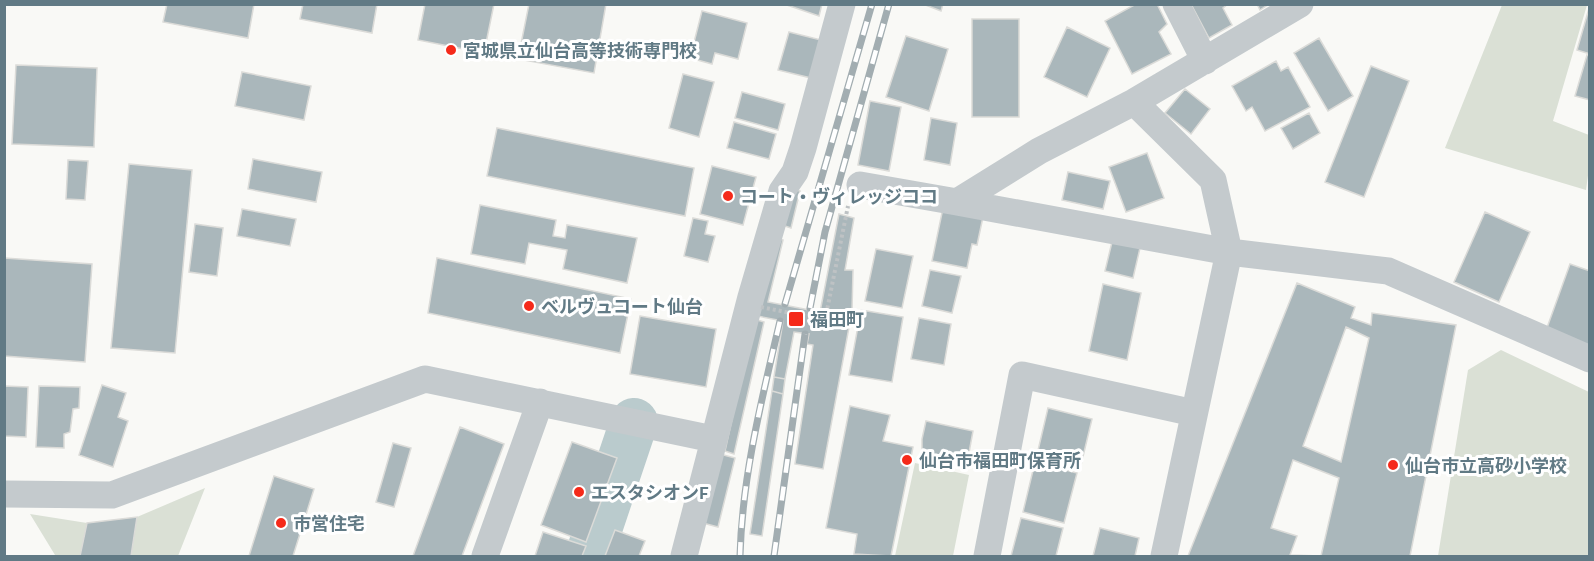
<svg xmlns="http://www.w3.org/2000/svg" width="1594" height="561" font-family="'Titillium Web','Noto Sans JP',sans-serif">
<rect width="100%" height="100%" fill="#f9f9f6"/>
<!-- green -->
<path fill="#dae0d5" d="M1502,5H1587L1553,121L1589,135V168L1586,190L1445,148Z
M1501,350L1589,392V556H1438L1468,370Z
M915,463L969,475L953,556H895Z
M205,488L178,556H131L137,517Z
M30,514L87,523L80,556H53L55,555Z"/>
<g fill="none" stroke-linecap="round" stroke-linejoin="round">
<!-- river -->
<path stroke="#bacbcd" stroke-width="48" d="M589,556L634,422"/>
</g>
<!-- building -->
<path fill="#aab7bb" stroke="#dbdbd8" stroke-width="1.5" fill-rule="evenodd" d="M167,4H254L248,38L163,22Z
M303,4H377L372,33L300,19Z
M425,4H494L484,53L418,40Z
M529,4H606L594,73L518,59Z
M784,4H822L819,16Z
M923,4H943L941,11Z
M1136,4H1157L1167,24L1159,32L1171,54L1132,74L1105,21Z
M1191,4H1228L1223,8L1232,25L1209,38Z
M1257,4H1269L1260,10Z
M1590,5V54L1577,50Z
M702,11L747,23L738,59L715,53L712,64L690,58Z
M972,19H1019V117H972Z
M1067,27L1110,48L1087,97L1044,77Z
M789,32L821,40L811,78L778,70Z
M906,36L948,49L929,111L886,97Z
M1319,38L1353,96L1328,111L1294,53Z
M1587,55L1590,56V100L1575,96Z
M1276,61L1281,71L1288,67L1310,107L1265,131L1252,107L1246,111L1232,86Z
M16,65L97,68L94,147L12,144Z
M1371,66L1409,81L1364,197L1325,182Z
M242,72L311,86L304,120L235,106Z
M683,74L714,82L699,137L669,128Z
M1185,89L1210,109L1191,134L1165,113Z
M742,92L785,104L778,130L735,118Z
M870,101L901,107L889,171L858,165Z
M1309,113L1320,133L1293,149L1281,128Z
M931,118L957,123L950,165L924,160Z
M734,122L776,134L769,159L727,148Z
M497,128L694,168L685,216L487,176Z
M1147,153L1164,198L1126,212L1109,167Z
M253,159L322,172L316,202L248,189Z
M68,160L88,161L85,200L66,199Z
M129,164L192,170L175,353L111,348Z
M712,166L756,177L743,225L700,214Z
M1068,172L1110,181L1103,209L1062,200Z
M789,188L800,191L791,228L779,224Z
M480,205L556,220L553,236L565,238L567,225L637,238L627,283L563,269L567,250L529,243L525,264L471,254Z
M943,208L983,217L977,245L972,244L967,268L932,261Z
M242,209L296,219L290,246L237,236Z
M1485,212L1530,232L1499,302L1454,282Z
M839,214L854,218L845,270H853L852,311L823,469L795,464L813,345L807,344L809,334L794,332L785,379L774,377L783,321L752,315L772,237L783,240L768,302L820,312Z
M693,218L708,221L705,234L715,236L708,262L684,256Z
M195,224L223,228L217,276L189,272Z
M1112,242L1140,248L1133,278L1105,271Z
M876,249L913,256L902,308L865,301Z
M4,258L92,264L85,362L4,356Z
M437,258L631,299L620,353L428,313Z
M1570,264L1590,271V353L1544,336Z
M930,270L961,276L952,313L922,306Z
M1297,283L1355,307L1351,318L1371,325L1372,313L1456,325L1410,556H1188ZM1346,327L1369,338L1341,462L1303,446ZM1293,460L1339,478L1321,556L1290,555L1297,536L1271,528Z
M1103,284L1141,293L1127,360L1089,351Z
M861,310L903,317L892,382L849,375Z
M640,316L716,329L706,387L630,374Z
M919,318L951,324L944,365L911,359Z
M754,319L764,322L734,454L725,451Z
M774,377L785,379L783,394L772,391Z
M102,385L126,393L118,417L128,421L113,467L79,455Z
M4,386L28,387L26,437L4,436Z
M39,386L80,387L79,408L73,409L70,432L64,434V448L36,447Z
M772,391L783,394L762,536L750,534Z
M850,406L890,415L883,441L913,447L891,556L854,554L857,534L826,528Z
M1048,408L1092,419L1080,469L1036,459Z
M926,421L973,431L966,469L922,461V439Z
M460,427L504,444L462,556H413Z
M572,442L617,458L586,542L541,525Z
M393,443L411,448L394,507L376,502Z
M716,453L735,458L718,527L699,522Z
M1035,462L1077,473L1064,523L1023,512Z
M274,476L314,489L293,556H249Z
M137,517L131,556H80L87,523Z
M1021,518L1063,528L1056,556H1011Z
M1100,528L1139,538L1135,556H1093Z
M615,530L645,541L639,556H605Z
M543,532L586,546L582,556H535Z"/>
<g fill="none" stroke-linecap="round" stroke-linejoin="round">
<!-- path -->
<path stroke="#bec2c4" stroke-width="4" stroke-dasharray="3 3" stroke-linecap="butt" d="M825,320L848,206"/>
<!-- street -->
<path stroke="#c4cacd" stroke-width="27" d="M1176,4L1205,61
M860,185L957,202L1039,151L1134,102L1300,4
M957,202L1229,252L1213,180L1134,102
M4,494L112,495L425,379L713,439
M485,556L540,402
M684,556L751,297L782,191L795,172L803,148L842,4
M987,556L1022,375L1194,413
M1164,556L1229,252L1388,271L1590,359"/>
<defs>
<path id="rail" d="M785,304L872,4
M810,308L825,232L889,4
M740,556C742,477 762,398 780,321
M774,556L805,334"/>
</defs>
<!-- rail casing -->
<use href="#rail" stroke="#a2adb1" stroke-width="7"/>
<!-- rail -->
<use href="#rail" stroke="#fff" stroke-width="4.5" stroke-dasharray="14" stroke-linecap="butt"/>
<!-- path-bridge -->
<path stroke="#bec2c4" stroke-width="4" stroke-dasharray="3 3" stroke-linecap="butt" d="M761,307L825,320"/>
</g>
<!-- markers -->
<g fill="#f52a1a" stroke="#fff" stroke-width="2">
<circle cx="451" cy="50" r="6"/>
<circle cx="728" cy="196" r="6"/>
<circle cx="529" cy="306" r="6"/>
<rect x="788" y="311" width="16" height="16" rx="3"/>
<circle cx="907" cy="460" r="6"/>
<circle cx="1393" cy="465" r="6"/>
<circle cx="579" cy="492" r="6"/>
<circle cx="281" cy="523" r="6"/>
</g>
<g text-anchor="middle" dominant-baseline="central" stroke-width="6" stroke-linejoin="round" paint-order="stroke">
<!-- poi labels -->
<g font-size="18" font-weight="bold" fill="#617a85" stroke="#fff" text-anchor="start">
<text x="463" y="50">宮城県立仙台高等技術専門校</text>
<text x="740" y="196">コート・ヴィレッジココ</text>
<text x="541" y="306">ベルヴュコート仙台</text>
<text x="810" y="319">福田町</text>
<text x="919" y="460">仙台市福田町保育所</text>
<text x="1405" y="465">仙台市立高砂小学校</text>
<text x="591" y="492">エスタシオンF</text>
<text x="293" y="523">市営住宅</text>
</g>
</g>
<!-- border -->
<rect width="1594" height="561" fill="none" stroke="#617a85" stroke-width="12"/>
</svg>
